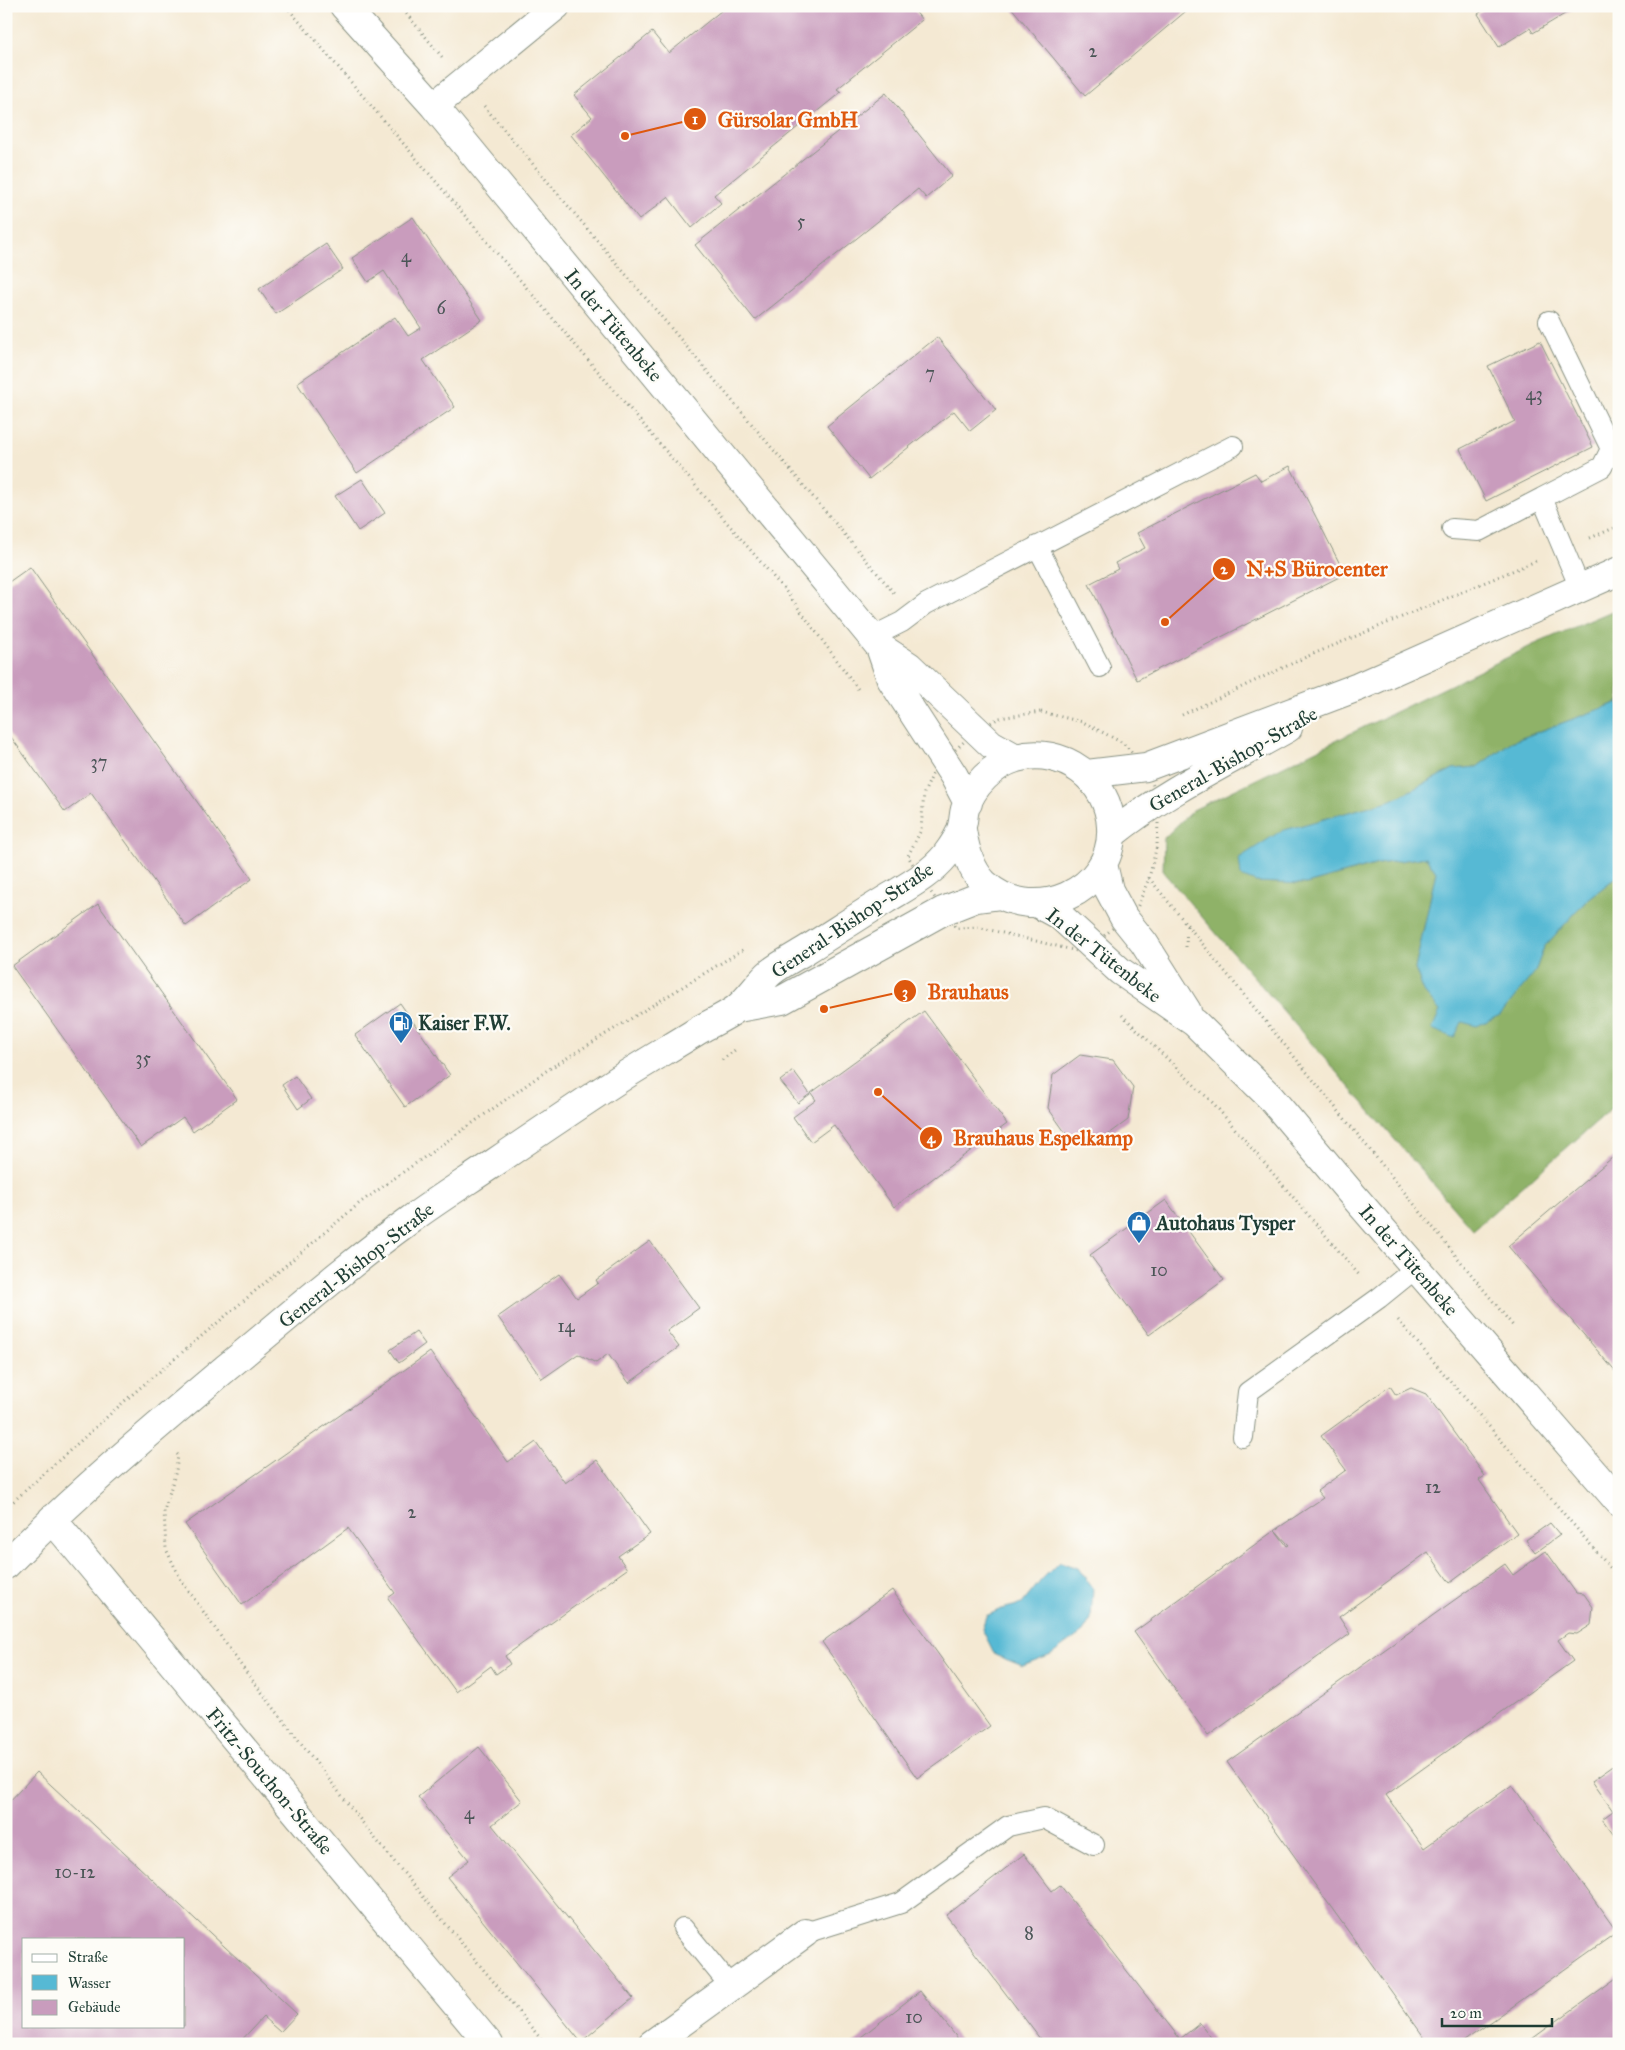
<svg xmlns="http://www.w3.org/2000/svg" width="1625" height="2050" font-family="'IM FELL Great Primer',serif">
<rect width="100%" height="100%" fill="#fdfcf7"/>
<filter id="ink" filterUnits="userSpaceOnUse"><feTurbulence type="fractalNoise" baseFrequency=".02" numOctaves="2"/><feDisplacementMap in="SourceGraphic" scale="10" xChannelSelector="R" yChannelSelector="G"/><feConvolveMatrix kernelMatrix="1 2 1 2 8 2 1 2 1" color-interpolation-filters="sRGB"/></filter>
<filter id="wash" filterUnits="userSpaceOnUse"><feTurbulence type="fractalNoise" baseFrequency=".0096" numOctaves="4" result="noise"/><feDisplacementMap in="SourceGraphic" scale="20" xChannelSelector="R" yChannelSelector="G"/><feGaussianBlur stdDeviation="1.12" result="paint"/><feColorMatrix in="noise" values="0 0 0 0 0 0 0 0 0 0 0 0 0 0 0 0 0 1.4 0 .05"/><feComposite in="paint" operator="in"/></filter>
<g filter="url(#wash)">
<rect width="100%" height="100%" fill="#f4e9d3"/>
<!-- forest -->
<path fill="#8fb268" stroke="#57784e" d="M1619,608V702L1511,742L1477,767L1453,769L1392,800L1282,831L1241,876L1256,882L1306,884L1378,864L1426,857L1436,872L1415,969L1424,992L1440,1011L1462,1022L1535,972L1544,947L1587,900L1619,875V1102L1473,1230L1163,872L1164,838L1193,810L1533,645Z"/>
<!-- water -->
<path fill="#56b9d4" stroke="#3a7b84" d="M1619,702V875L1587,900L1544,947L1535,972L1500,1015L1477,1026L1462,1022L1454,1038L1432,1029L1440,1011L1424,992L1415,969L1436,872L1426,857L1378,864L1306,884L1256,882L1241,876L1239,858L1281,831L1392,800L1453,769L1477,767L1511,742Z
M1059,1562L1078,1568L1093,1589L1091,1619L1083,1632L1051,1655L1023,1666L995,1655L982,1629L986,1616L1001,1609L1022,1604L1042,1579Z"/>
<g id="blocks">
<!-- building -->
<path fill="#c99cbd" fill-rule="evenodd" d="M727,6H911L922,20L837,89L841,92L714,195L721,203L692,228L668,197L639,220L571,135L592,117L574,95L652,32L669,53Z
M1010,6H1192L1085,96Z
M1489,6H1578L1533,33L1530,28L1499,47L1478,14Z
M886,93L952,176L926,198L918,189L755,320L695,245Z
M413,217L482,320L423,360L455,407L357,473L297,383L395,317L408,336L421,328L384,271L368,282L352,258Z
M326,244L343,269L276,314L259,289Z
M937,337L996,410L970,431L954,411L869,479L827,426Z
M1540,341L1593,447L1486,501L1460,449L1515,421L1488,366Z
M1290,466L1345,574L1137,680L1089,584L1118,569L1115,563L1145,548L1137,533L1255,473L1261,481Z
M362,479L385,513L358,531L335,496Z
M30,567L252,879L186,926L91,793L65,812L6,730V584Z
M98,904L237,1099L193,1131L183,1117L141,1147L12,966Z
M400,1003L450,1075L405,1107L355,1035Z
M924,1011L1007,1124L894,1207L834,1125L811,1142L793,1117L816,1100L811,1093Z
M1080,1055L1113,1060L1133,1087L1128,1120L1101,1140L1067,1135L1048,1108L1053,1075Z
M793,1071L810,1094L798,1103L780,1081Z
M295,1076L311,1099L298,1109L282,1085Z
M1619,1152V1376L1508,1246Z
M1166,1200L1224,1280L1149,1335L1090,1255Z
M650,1241L699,1308L667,1331L679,1347L629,1383L608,1354L596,1363L578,1354L542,1379L498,1317L559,1274L577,1298L598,1283L596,1280Z
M416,1332L425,1344L399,1363L390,1350Z
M430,1352L508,1462L536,1442L565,1483L597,1460L650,1534L618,1556L627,1569L505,1656L510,1664L496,1674L491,1666L456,1692L388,1598L395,1593L348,1528L242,1605L185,1524Z
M1390,1386L1396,1395L1411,1388L1426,1394L1485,1476L1479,1480L1517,1533L1450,1583L1428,1552L1339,1617L1350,1634L1208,1736L1134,1632L1275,1530L1287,1546L1289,1545L1275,1530L1323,1498L1317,1491L1346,1470L1321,1436Z
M1550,1523L1560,1535L1535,1553L1526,1540Z
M1546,1551L1576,1593L1584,1594L1593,1607L1591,1625L1577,1634L1568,1633L1558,1640L1573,1661L1386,1795L1424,1848L1512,1785L1617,1932L1460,2044H1429L1227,1762L1505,1564L1513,1575Z
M892,1590L990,1726L917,1778L822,1642Z
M479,1747L522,1801L492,1825L633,1998L581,2042L447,1877L469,1860L418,1797Z
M1619,1762V1842L1602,1819L1613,1811L1592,1781Z
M37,1772L297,2014L280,2032L263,2017L238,2044H6V1805ZM24,1939H184V2026H24Z
M1024,1854L1052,1891L1060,1885L1180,2039L1200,2023L1216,2044H1044L946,1915Z
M1619,1976V2044H1525Z
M920,1991L962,2044H852Z"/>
</g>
</g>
<g filter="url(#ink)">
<use href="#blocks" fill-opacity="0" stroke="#8a9384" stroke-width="1"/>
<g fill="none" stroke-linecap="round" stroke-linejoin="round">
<defs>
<path id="lane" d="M1542,498L1602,467L1611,449L1549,321
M1452,529L1479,531L1542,498L1580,588
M1037,546L1100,667
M872,637L902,622L926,604L1233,446
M1243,1437L1248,1392L1379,1298L1416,1268
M683,1928L731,1987
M805,1933L901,1903L1008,1826L1044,1818L1094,1845"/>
<path id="street" d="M344,6L434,106L880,647L909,666L991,744L1016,758
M434,106L556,6
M880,647L891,679L954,776L968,803
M1087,774L1146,767L1358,687L1619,571
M1111,835C1164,792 1228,762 1288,728
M1103,864L1109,890L1124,918L1144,943L1187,1011
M1038,904L1060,916L1120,971L1195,1023L1270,1097L1350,1192L1619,1502
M738,1008L782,1000L943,911L976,898L1000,895
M52,1519L489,2044
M6,1565C75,1495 150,1432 226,1368C287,1318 346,1266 410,1220C437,1200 466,1182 494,1163C538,1133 582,1103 627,1074C651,1059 675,1045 699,1030C711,1023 725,1017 736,1009C749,999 758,983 771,972C781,964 795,957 806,950C833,933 859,916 885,900C906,887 930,875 946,855C952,847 960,836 962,826C964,819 963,816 965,809C972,786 993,765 1016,758C1063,745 1109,780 1111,827C1115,892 1031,928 984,883C970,869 965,849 962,830
M652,2044L805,1933"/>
</defs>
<!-- lane casing -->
<use href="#lane" stroke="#8a9384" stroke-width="22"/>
<!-- street casing -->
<use href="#street" stroke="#8a9384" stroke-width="30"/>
<!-- path -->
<path stroke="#8a9384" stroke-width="3" stroke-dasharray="1 4" stroke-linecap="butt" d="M286,6L788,594L858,689
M400,6L443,58
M484,106L894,593
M1590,538L1619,526
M1041,712L1083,722L1123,743L1146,767L1159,801L1157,845L1149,878L1137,908L1093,945L1081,952L978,927L956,928L921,878L908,856L921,830L924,793L936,767L976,731L999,718Z
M1182,715L1306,657L1536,561
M1149,878L1514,1327
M1186,947L1187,924
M1122,1015L1214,1104L1360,1276
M722,1060L735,1050
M1398,1320L1619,1578
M177,1454L178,1455L176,1471L164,1511L166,1549L181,1580L243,1668L369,1831L545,2044
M6,1508L128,1398L361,1202L549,1069L744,949"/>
<!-- lane -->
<use href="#lane" stroke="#fff" stroke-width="20"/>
<!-- street -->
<use href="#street" stroke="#fff" stroke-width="28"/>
</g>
</g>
<!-- icons -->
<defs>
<symbol id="fuel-pin" viewBox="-11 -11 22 30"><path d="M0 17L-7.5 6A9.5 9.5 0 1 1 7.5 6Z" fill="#1f6fb2" stroke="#fdfcf7"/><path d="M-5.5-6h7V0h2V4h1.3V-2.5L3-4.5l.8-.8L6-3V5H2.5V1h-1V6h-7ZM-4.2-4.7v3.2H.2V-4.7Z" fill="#fff"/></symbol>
<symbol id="shop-pin" viewBox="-11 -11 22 30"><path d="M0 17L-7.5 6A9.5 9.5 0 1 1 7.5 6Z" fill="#1f6fb2" stroke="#fdfcf7"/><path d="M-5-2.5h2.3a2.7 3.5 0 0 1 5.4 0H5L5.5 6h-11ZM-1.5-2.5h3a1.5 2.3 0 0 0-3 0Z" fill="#fff"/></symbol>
</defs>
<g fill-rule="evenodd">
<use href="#fuel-pin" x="387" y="1009" width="28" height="38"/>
<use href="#shop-pin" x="1125" y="1209" width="28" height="38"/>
</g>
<g text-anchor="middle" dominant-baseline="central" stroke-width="4.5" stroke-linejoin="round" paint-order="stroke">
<!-- number labels -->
<g font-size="18" fill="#4a5556">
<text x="1093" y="51">2</text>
<text x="801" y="221">5</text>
<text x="406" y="256">4</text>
<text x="441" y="308">6</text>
<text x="930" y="373">7</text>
<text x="1534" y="394">43</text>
<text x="99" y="762">37</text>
<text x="143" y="1058">35</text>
<text x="1159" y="1270">10</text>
<text x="566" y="1326">14</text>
<text x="1433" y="1487">12</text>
<text x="412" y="1512">2</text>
<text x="469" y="1813">4</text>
<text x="75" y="1872">10-12</text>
<text x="1029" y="1933">8</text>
<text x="914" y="2017">10</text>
</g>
<!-- street labels -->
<g font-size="20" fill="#1f3d34" stroke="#fdfcf7">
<text transform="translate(614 325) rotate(50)">In der Tütenbeke</text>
<text transform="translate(1233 759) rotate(-30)">General-Bishop-Straße</text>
<text transform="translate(852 920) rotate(-34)">General-Bishop-Straße</text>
<text transform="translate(1104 955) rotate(38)">In der Tütenbeke</text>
<text transform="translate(1409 1260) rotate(49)">In der Tütenbeke</text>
<text transform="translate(356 1265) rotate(-38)">General-Bishop-Straße</text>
<text transform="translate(270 1781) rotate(50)">Fritz-Souchon-Straße</text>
</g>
<!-- poi labels -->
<g font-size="20" font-weight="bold" fill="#1f3d34" stroke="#fdfcf7" text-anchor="start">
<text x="418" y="1023">Kaiser F.W.</text>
<text x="1156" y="1223">Autohaus Tysper</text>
</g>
</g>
<!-- callouts -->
<path fill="none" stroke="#de580e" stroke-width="2" d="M625 136L695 119M1165 622L1224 569M824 1009L905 991M878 1092L931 1138"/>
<g fill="#de580e" stroke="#fdfcf7" stroke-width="2">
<circle cx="625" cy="136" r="5"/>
<circle cx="1165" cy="622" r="5"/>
<circle cx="824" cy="1009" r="5"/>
<circle cx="878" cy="1092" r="5"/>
<circle cx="695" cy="119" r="12"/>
<circle cx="1224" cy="569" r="12"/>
<circle cx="905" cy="991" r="12"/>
<circle cx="931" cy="1138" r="12"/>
</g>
<g font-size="15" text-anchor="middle" font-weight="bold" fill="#fff">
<text x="695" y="124">1</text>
<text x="1224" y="574">2</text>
<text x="905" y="997">3</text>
<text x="931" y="1143">4</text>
</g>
<g font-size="21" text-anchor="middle" font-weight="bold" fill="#de580e" stroke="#fdfcf7" stroke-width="4.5" stroke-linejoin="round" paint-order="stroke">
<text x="788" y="127">Gürsolar GmbH</text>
<text x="1317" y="576">N+S Bürocenter</text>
<text x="968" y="999">Brauhaus</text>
<text x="1043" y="1145">Brauhaus Espelkamp</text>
</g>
<!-- margin -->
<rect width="1625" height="2050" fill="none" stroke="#fdfcf7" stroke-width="25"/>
<!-- legend -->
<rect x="22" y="1938" width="162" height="90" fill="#fdfcf7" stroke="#a4b0a9"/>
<rect x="32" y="1954" width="25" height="8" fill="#ffffff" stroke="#a4b0a9"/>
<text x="68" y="1962" font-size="15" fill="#1f3d34">Straße</text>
<rect x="32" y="1975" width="25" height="15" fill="#56b9d4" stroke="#a4b0a9"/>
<text x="68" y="1988" font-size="15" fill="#1f3d34">Wasser</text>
<rect x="32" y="2000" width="25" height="15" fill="#c99cbd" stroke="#a4b0a9"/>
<text x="68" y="2012" font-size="15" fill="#1f3d34">Gebäude</text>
<!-- scale -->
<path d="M1442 2018v8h110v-8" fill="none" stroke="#1f3d34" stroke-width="2.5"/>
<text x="1450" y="2018" font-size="15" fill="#1f3d34" stroke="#fdfcf7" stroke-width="4" paint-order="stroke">20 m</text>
</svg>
